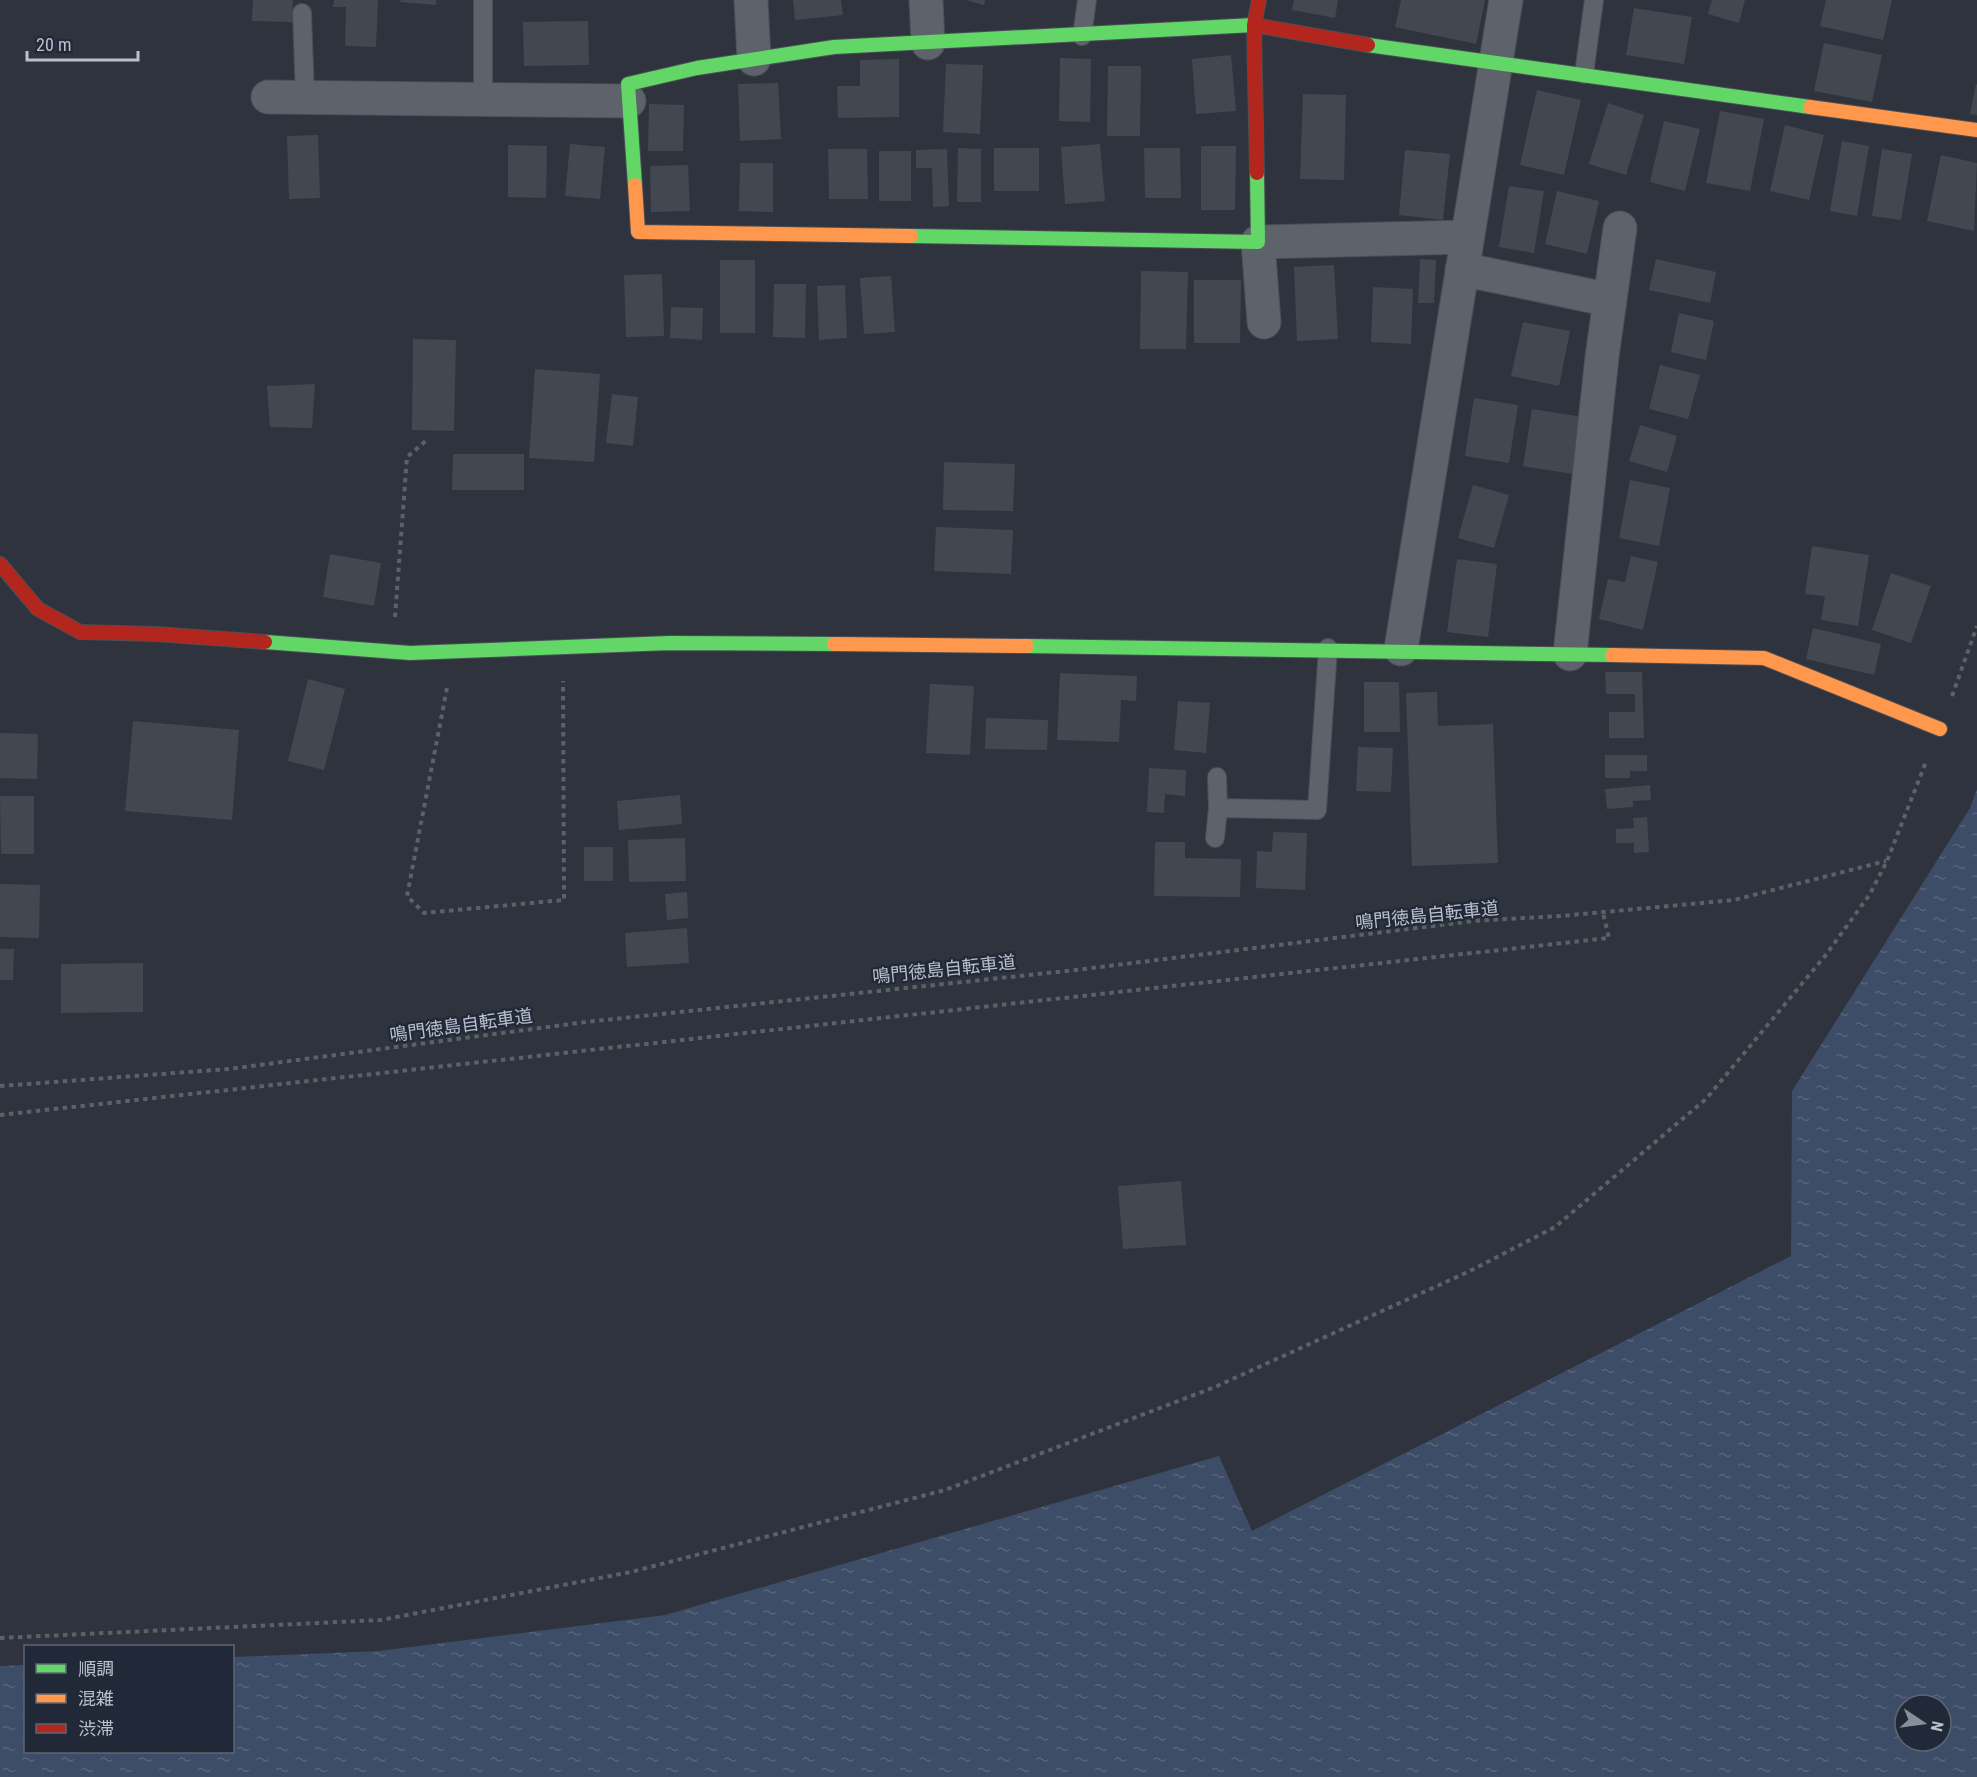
<svg xmlns="http://www.w3.org/2000/svg" width="1977" height="1777" font-family="'Roboto Condensed','Noto Sans JP',sans-serif">
<defs>
<pattern id="water-ripples" width="26" height="14" patternUnits="userSpaceOnUse" patternTransform="scale(1.5)"><rect width="26" height="14" fill="#3d4c67"/><path d="M2 4q2-2 4 0t4 0M15 11q2-2 4 0t4 0" fill="none" stroke="#57647c"/></pattern>
</defs>
<rect width="100%" height="100%" fill="#2e333d"/>
<!-- water -->
<path fill="url(#water-ripples)" fill-rule="evenodd" d="M1977,789V1777H0V1666L25,1665L26,1752H232L233,1657L378,1651L665,1615L1219,1456L1252,1531L1791,1256L1792,1091L1970,808ZM1905,1705H1941V1741H1905Z"/>
<!-- building -->
<path fill="#434850" d="M253,0H293L292,22L252,21Z
M334,0H378L376,47L345,46L346,7H333Z
M401,0H436V5L400,2Z
M793,0H841L843,15L795,20Z
M966,0H985L984,5Z
M1294,0H1338L1335,18L1292,10Z
M1401,0H1485L1476,44L1395,27Z
M1712,0H1745L1739,23L1708,14Z
M1826,0H1892L1883,40L1820,26Z
M1634,8L1692,17L1684,64L1626,55Z
M588,21L589,65L524,66L523,22Z
M1824,43L1882,55L1872,102L1814,91Z
M1231,55L1236,111L1196,114L1192,59Z
M1060,58L1091,59L1090,122L1059,121Z
M899,59V117L838,118L837,86H860V60Z
M946,64L983,65L980,134L943,132Z
M1108,66H1141L1140,136H1107Z
M778,83L781,139L740,141L738,84Z
M1976,84L1977,85V115L1970,114Z
M1537,90L1581,100L1564,175L1520,165Z
M1303,94L1346,95L1344,180L1300,179Z
M1608,103L1644,115L1626,175L1589,164Z
M649,104L684,105L683,151H648Z
M1720,111L1764,119L1750,191L1706,183Z
M1664,121L1700,129L1685,191L1650,182Z
M1785,125L1824,135L1809,200L1770,191Z
M318,135L320,198L289,199L287,136Z
M1842,141L1869,146L1857,216L1830,211Z
M570,144L605,147L600,199L565,196Z
M1100,144L1105,201L1065,204L1061,147Z
M508,145L547,146L546,198L508,197Z
M1201,146H1236L1235,210H1201Z
M958,148L981,149V202H957Z
M994,148H1039V191H994Z
M1144,148H1180L1181,198H1145Z
M828,149H867L868,199H829Z
M947,149L949,206L933,207L932,168H916V150Z
M1882,149L1912,154L1901,220L1872,216Z
M1405,150L1450,154L1443,220L1399,215Z
M879,151H911V201H879Z
M1941,155L1977,163L1974,231L1927,221Z
M740,163H773V212L739,211Z
M688,165L690,211L651,212L650,166Z
M1509,186L1544,191L1534,253L1499,247Z
M1557,191L1599,201L1587,254L1545,244Z
M1420,259L1436,260L1434,303H1418Z
M1656,259L1716,272L1710,303L1649,290Z
M720,260H755V333H720Z
M1334,265L1338,339L1297,341L1294,267Z
M1141,271L1188,272L1186,349H1140Z
M662,274L664,336L626,337L624,275Z
M891,276L895,332L864,334L860,278Z
M1194,280H1241L1240,343H1194Z
M774,284H806L805,338L773,337Z
M845,285L847,338L819,340L817,286Z
M1373,287L1413,289L1411,344L1371,342Z
M671,307L703,308L702,340L670,338Z
M1679,313L1714,321L1706,360L1671,352Z
M1523,322L1570,331L1559,386L1511,376Z
M413,339L456,340L454,431L412,430Z
M1660,365L1700,375L1688,419L1649,409Z
M535,369L600,374L594,462L529,458Z
M315,384L312,428L270,427L267,386Z
M612,394L638,397L633,446L606,443Z
M1474,398L1518,405L1509,463L1465,456Z
M1532,409L1583,417L1573,474L1523,466Z
M1640,425L1677,436L1667,472L1629,461Z
M453,454H524V490H452Z
M944,462L1015,464L1013,511L943,510Z
M1630,480L1670,488L1659,546L1619,538Z
M1473,485L1509,495L1494,548L1458,538Z
M936,527L1013,530L1011,574L934,571Z
M1812,546L1869,555L1858,626L1821,620L1825,596L1805,594Z
M330,554L381,563L374,606L323,597Z
M1631,556L1658,562L1643,630L1599,619L1608,579L1625,582Z
M1457,559L1497,564L1488,637L1447,632Z
M1891,573L1931,586L1911,643L1872,630Z
M1813,628L1881,644L1874,675L1806,659Z
M1605,672H1642L1644,738H1609V712H1635V694H1606Z
M1060,673L1137,676L1136,701L1121,700L1119,742L1057,740Z
M308,679L345,689L324,770L288,761Z
M1364,682H1399L1400,732H1364Z
M930,684L974,686L970,755L926,753Z
M1437,692L1438,726L1493,724L1498,863L1412,866L1406,693Z
M1178,701L1210,703L1206,753L1174,750Z
M986,718L1048,720L1047,750L985,749Z
M133,721L239,730L232,820L125,811Z
M0,733L38,734L37,779L0,778Z
M1358,747L1393,748L1391,792L1356,791Z
M1605,755H1647V771H1630V778H1605Z
M1149,768L1186,770L1185,796L1165,794L1164,813L1147,812Z
M1650,785L1651,800L1633,801V807L1607,809L1605,789Z
M680,795L682,824L619,830L617,801Z
M0,796H34V854H1Z
M1647,817L1649,852L1634,853V843H1616V829L1634,828L1633,818Z
M1273,832L1307,833L1305,890L1256,888L1257,851L1272,852Z
M685,838L686,881L629,882L628,840Z
M1155,842H1185V858L1241,859L1240,897L1154,896Z
M584,847H613V881H584Z
M0,884L40,885L39,938L0,937Z
M687,892L688,918L667,920L665,894Z
M687,928L689,963L627,967L625,933Z
M0,949H14L13,980H0Z
M143,963V1012L61,1013V964Z
M1181,1181L1186,1245L1123,1249L1118,1186Z"/>
<g fill="none" stroke-linecap="round" stroke-linejoin="round">
<defs>
<path id="lane" d="M483,0V99
M302,13L305,97
M1082,36L1087,0
M1584,74L1594,0
M1217,777L1218,808L1317,810L1328,648
M1215,838L1218,808"/>
<path id="street" d="M751,0L754,59
M926,0L928,43
M268,97L629,101
M1462,269L1610,300
M1264,322L1258,242L1467,237
M1401,649L1506,0
M1570,654L1602,357L1620,228"/>
<path id="fast" d="M1368,45L1810,107
M635,185L628,84L697,68L834,47L1254,25
M911,236L1258,242L1257,173
M265,642L410,653L669,643L834,644
M1027,646L1612,655"/>
<path id="slow" d="M1810,107L1977,130
M635,185L638,232L911,236
M834,644L1027,646
M1612,655L1764,658L1940,729"/>
<path id="jam" d="M1259,0L1254,25L1368,45
M1254,25L1257,173
M0,564L38,609L80,632L156,634L265,642"/>
</defs>
<!-- lane casing -->
<use href="#lane" stroke="#4b4e55" stroke-width="20"/>
<!-- street casing -->
<use href="#street" stroke="#4b4e55" stroke-width="35"/>
<!-- fast casing -->
<use href="#fast" stroke="#4b4e55" stroke-width="16"/>
<!-- slow casing -->
<use href="#slow" stroke="#4b4e55" stroke-width="16"/>
<!-- jam casing -->
<use href="#jam" stroke="#4b4e55" stroke-width="16"/>
<!-- path -->
<path stroke="#5c6167" stroke-width="4" stroke-dasharray="4.5 4.5" stroke-linecap="butt" d="M395,617L407,457L428,439
M447,688L407,896L424,913L564,900L563,681
M1952,696L1977,626
M0,1086L229,1069L586,1022L1076,970L1473,921L1561,916L1734,900L1886,861
M0,1115L1609,938L1603,913
M0,1638L381,1620L631,1572L945,1490L1215,1387L1470,1271L1555,1227L1706,1099L1825,956L1870,894L1887,861L1926,762"/>
<!-- lane -->
<use href="#lane" stroke="#5e626a" stroke-width="18"/>
<!-- street -->
<use href="#street" stroke="#5e626a" stroke-width="33"/>
<!-- fast -->
<use href="#fast" stroke="#63d668" stroke-width="14"/>
<!-- slow -->
<use href="#slow" stroke="#ff974d" stroke-width="14"/>
<!-- jam -->
<use href="#jam" stroke="#b3261e" stroke-width="14"/>
</g>
<g text-anchor="middle" dominant-baseline="central" stroke-width="4.5" stroke-linejoin="round" paint-order="stroke">
<!-- street labels -->
<g font-size="18" fill="#bac0cc" stroke="#212938">
<text transform="translate(1427 915) rotate(-6)">鳴門徳島自転車道</text>
<text transform="translate(944 969) rotate(-6)">鳴門徳島自転車道</text>
<text transform="translate(461 1025) rotate(-8)">鳴門徳島自転車道</text>
</g>
</g>
<!-- legend -->
<rect x="24" y="1645" width="210" height="108" fill="#212938" stroke="#5e6573" stroke-width="1.5"/>
<rect x="36" y="1664" width="30" height="9" fill="#63d668" stroke="#5e6573" stroke-width="1.5"/>
<text x="78" y="1675" font-size="18" fill="#bac0cc">順調</text>
<rect x="36" y="1694" width="30" height="9" fill="#ff974d" stroke="#5e6573" stroke-width="1.5"/>
<text x="78" y="1705" font-size="18" fill="#bac0cc">混雑</text>
<rect x="36" y="1724" width="30" height="9" fill="#b3261e" stroke="#5e6573" stroke-width="1.5"/>
<text x="78" y="1735" font-size="18" fill="#bac0cc">渋滞</text>
<!-- north arrow -->
<g transform="translate(1923 1723) rotate(103)"><circle r="28" fill="#212938" stroke="#5e6573" stroke-width="1.5"/>
<path d="M0-4.5L10 22L0 15L-10 22Z" fill="#898f9a"/>
<text y="-9" font-size="16" font-weight="bold" text-anchor="middle" fill="#bac0cc">N</text>
</g>
<!-- scale -->
<path d="M27 51v9h111v-9" fill="none" stroke="#bac0cc" stroke-width="3"/>
<text x="36" y="51" font-size="18" fill="#bac0cc" stroke="#212938" stroke-width="4.5" paint-order="stroke">20 m</text>
</svg>
